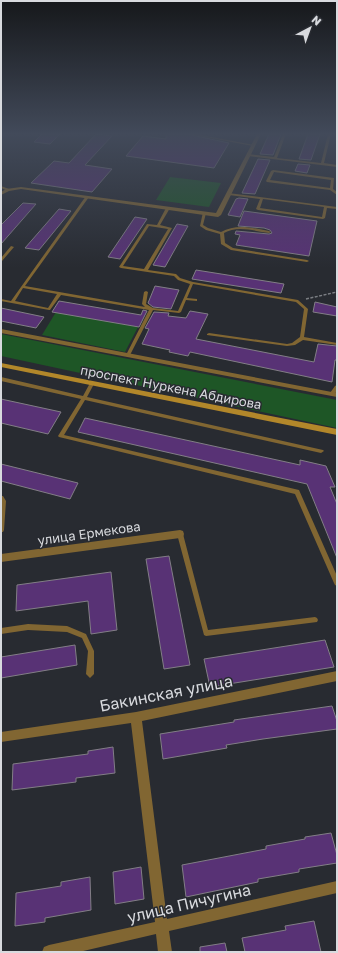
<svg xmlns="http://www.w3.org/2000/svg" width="338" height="953" font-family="'Golos Text',sans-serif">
<rect width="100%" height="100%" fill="#282b31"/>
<!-- green -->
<path fill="#1e5626" d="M170,177L221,183L209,207L156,200Z
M56,312L138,327L125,352L42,335Z
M1,334L337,400V428L1,356Z"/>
<!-- building -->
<path fill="#583275" stroke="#827e86" d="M42,134H60L50,144L34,142Z
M96,134L112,136L85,165L112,169L92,192L31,183L54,161L69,163Z
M166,134H187L229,143L214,168L126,156L143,136L166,139Z
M269,134H281L273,155L260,154Z
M308,134H320L311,160L299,159Z
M258,159L270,160L255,194L242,193Z
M298,164L310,165L307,173L295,171Z
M239,198L248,199L240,217L228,215L236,199Z
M23,203L36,204L1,244V225Z
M59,209L71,211L39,250L25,248Z
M244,211L317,221L309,256L236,245L240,235L235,234L236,231L269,234L272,233L270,230L264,228L238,226Z
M135,217L147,219L120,259L108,257Z
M177,224L188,226L165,267L153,265Z
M196,270L284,284L281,293L192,279Z
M155,286L179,290L171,309L153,307L148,303Z
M59,301L141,315L143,310L147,311L139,327L52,312Z
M315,302L337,307V316L313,312Z
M1,308L44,317L36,328L1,321Z
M190,311L208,314L196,339L314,362L318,344L337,346V360H335L332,382L190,352L188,356L169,352L170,350L142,344L149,329L145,328L154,312L169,313L168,316L186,318Z
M1,399L61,412L48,434L1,423Z
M85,418L300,465V460L326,466L335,487H330L337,504V558L307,484L78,432Z
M1,464L78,483L70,499L1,481Z
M169,556L190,665L164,669L146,559Z
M111,572L117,630L91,634L88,601L16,611L17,585Z
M325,640L334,667L210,687L204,659Z
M75,645L77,665L1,678V657Z
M332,706L337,721V729L263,739L226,745L227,748L163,759L160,734L234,722V720Z
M113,747L115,773L76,778V782L12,790L13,764L88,754V751Z
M331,833L337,855V863L299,869V872L258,879V882L186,897L182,865L266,849V846L305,839V837Z
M141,867L144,899L115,904L113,872Z
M90,877L91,910L45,918V922L15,926L16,893L61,886V882Z
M314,921L321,952H245L242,938L286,930L285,926Z
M225,943L227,952H200V947Z"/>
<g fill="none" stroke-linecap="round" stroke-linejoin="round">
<!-- path -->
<path stroke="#7b7e83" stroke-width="1.5" stroke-dasharray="3 1.5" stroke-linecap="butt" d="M306,299L337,292"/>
<!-- service -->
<path fill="#816632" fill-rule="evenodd" d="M188,134H196L254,145L253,146Z
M283,134H286L277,158L321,163L328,134H331L324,163L337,165V167L248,156L247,155L248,154L274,157Z
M273,170L334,178L333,189L337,192V195L330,190L267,182L266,181L271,171ZM274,172L331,180L330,188L270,180Z
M1,186L9,189L10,190L8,191L1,188Z
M228,193L337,207V209L327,208L325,218L323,219L258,210L256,209L260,199L229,195L227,194ZM263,199L324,207L322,217L260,208Z
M86,196L89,197L25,286L145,307L142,304L144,292L146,291L148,292L146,304L153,308L178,311L190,284L178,280L174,276L121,268L119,267L147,224L157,225L166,208L168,207L170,208L160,225L172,228L148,270L176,274L180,278L193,282L298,300L308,309L304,337L337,343V345L303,340L295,345L287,346L207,335V334L209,333L287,344L292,343L300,337L304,309L296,302L193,284L187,298L197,299V301L186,300L181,312L179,313L153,310L130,355L128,356L126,355L149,310L61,295L50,310H49L1,301V299L11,301ZM149,226L168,229L144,269L123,266ZM23,288L57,294L48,308L15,301Z
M203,212L206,213L203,225L208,228L221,232C236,223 254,228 269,231L271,232L269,233C254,231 237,225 224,233L225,243L233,248L307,260L309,261L307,262L231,250L221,244L220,234L206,230L200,226Z
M11,246L14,247L2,261H1V258Z
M1,377L83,396L90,383L92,382L94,384L87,397L323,450L324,451L321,453L85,400L64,435L299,490L337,576V586L335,585L334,583L295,494L59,437L58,436L81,399L1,381Z
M337,385V391L334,395H330V393L335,386Z
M1,496H3L6,501L4,530L3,532H1Z
M180,531L182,532L183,534L208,630L315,617L317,618L318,620L317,622L206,636L204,635L177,534L178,532Z
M28,624L67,626L86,634L94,651V674L90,678L86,674L88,651L82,638L67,632L28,630L1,634V628Z"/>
<!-- minor -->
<path fill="#816632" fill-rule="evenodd" d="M257,134H261L221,215L218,217L21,189L9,191L1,195V192L6,189L21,187L216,213Z
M1,329L337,393V397L1,333Z
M180,530L183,531L184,534L183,537L180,538L1,562V554Z
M337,671V681L142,721L167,919L337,881V893L169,931L172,952H158L156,934L79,952H42L44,947L49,945L155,922L131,723L1,742V732L136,712Z"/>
<!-- secondary -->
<path fill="#b2872a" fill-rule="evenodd" d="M1,363L337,429V435L1,367Z"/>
</g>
<!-- sky -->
<linearGradient id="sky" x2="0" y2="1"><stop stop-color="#16181b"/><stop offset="0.5" stop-color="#424a5a"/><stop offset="1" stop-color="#424a5a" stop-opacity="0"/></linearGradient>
<rect width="338" height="268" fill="url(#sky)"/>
<g text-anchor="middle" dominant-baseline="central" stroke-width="3" stroke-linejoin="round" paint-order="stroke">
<!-- street labels -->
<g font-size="13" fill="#d8dade" stroke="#282b31">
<text transform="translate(171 387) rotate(11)">проспект Нуркена Абдирова</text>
<text transform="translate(89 533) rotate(-8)">улица Ермекова</text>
</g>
<!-- near-street labels -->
<g font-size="16" fill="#d8dade" stroke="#282b31">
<text transform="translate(166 693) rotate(-11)">Бакинская улица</text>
<text transform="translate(189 903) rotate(-13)">улица Пичугина</text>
</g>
</g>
<!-- border -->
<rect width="338" height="953" fill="none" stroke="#d8dade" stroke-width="4"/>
<!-- north arrow -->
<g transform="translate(310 28) rotate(41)" stroke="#282b31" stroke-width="3" paint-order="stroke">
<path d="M0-3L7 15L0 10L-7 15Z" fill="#d8dade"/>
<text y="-6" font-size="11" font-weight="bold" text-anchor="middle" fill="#d8dade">N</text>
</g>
</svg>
